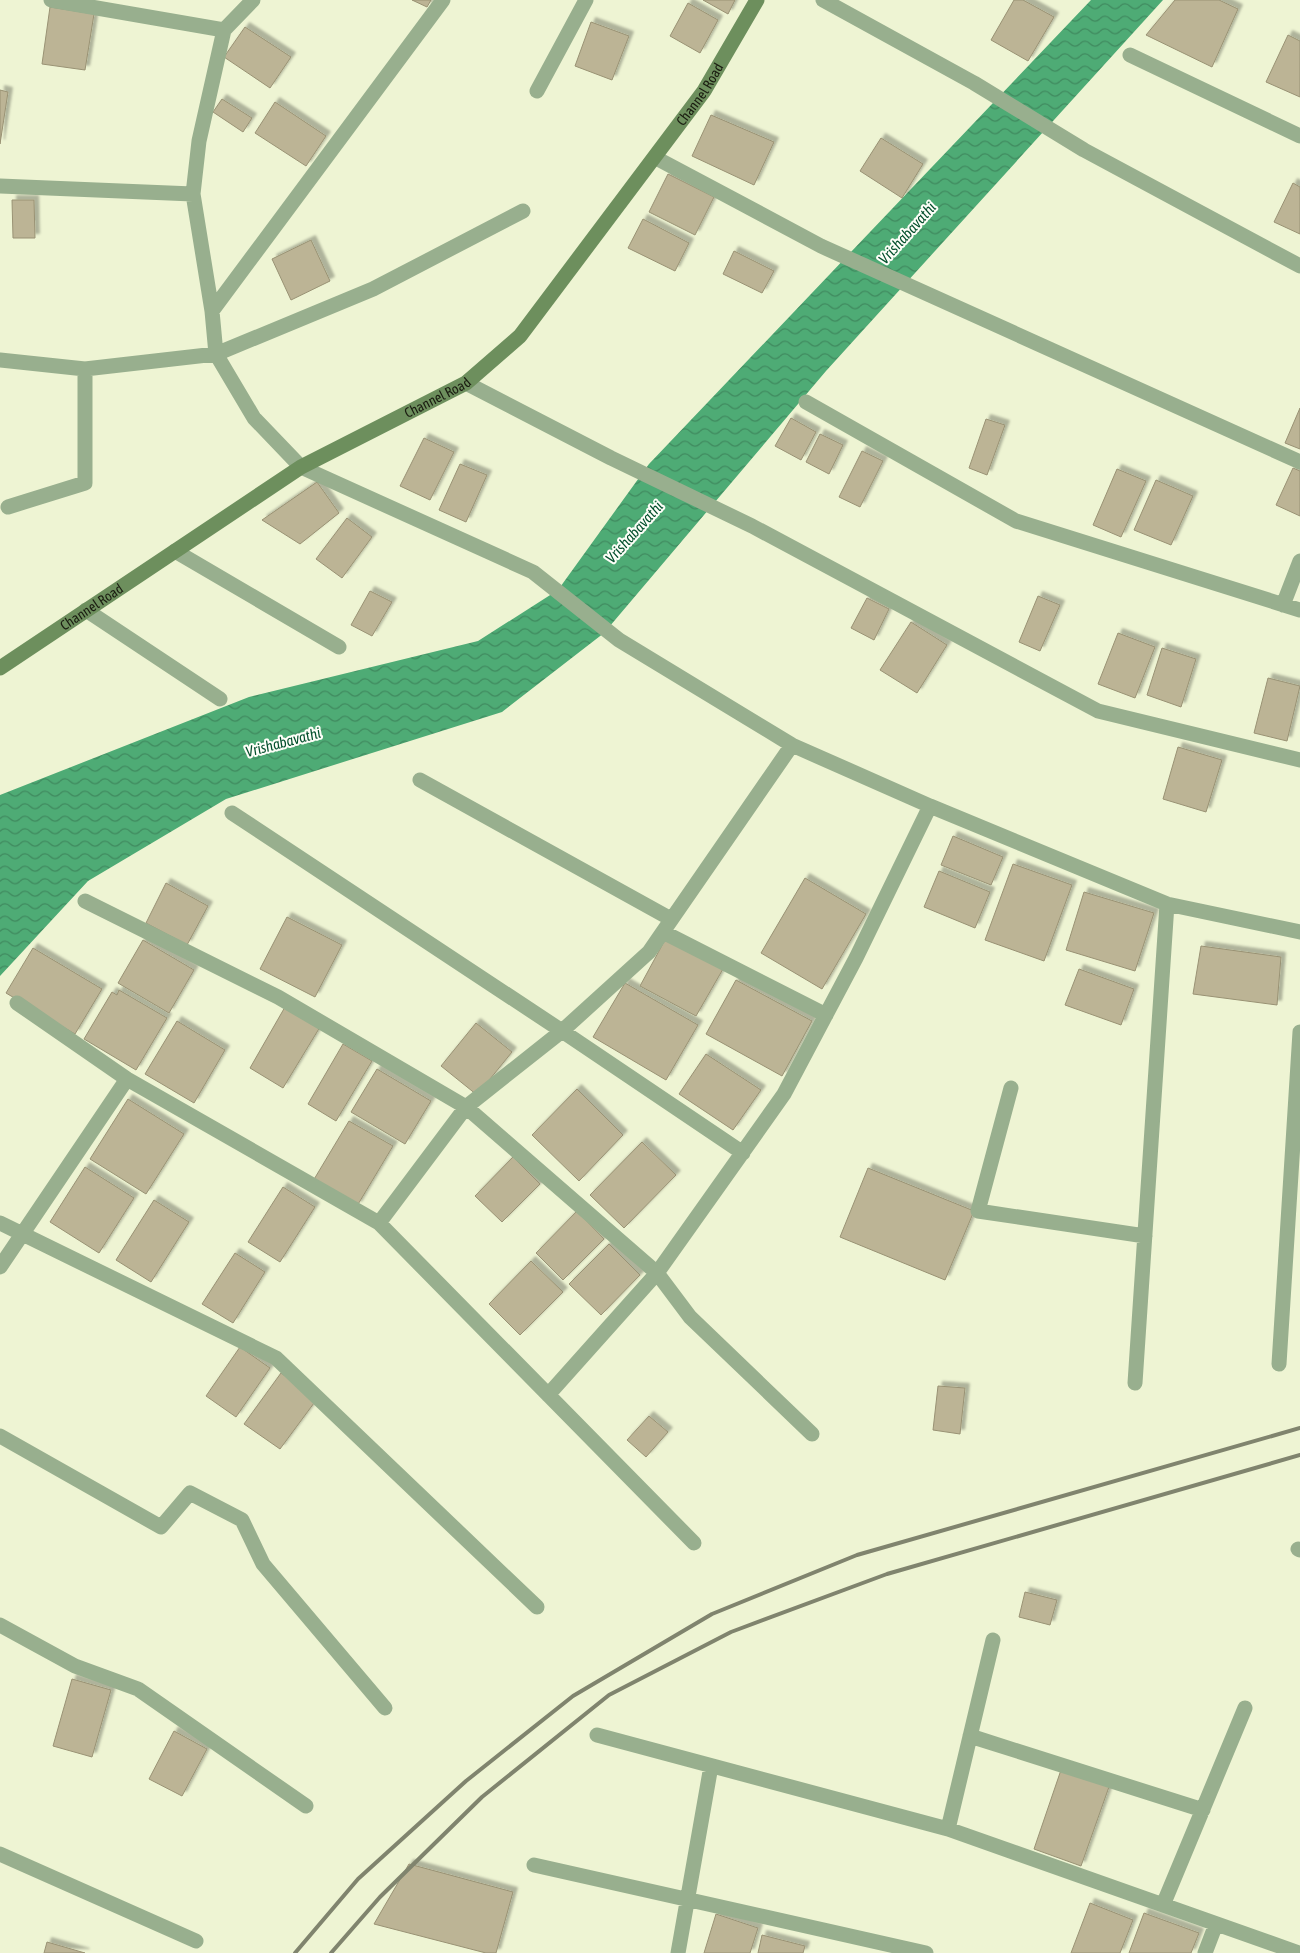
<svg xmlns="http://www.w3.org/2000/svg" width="1300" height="1953" font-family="'Asap Condensed',sans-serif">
<defs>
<pattern id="water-waves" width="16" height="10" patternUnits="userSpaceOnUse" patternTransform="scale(1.25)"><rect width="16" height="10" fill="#4eab75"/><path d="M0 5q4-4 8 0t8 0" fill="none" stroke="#408a5f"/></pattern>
<filter id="shadow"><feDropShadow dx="4.5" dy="-4.5" stdDeviation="1" flood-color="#0004"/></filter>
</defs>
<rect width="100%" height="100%" fill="#eef4d3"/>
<!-- water -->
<path fill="url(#water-waves)" d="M1091,0H1163L826,371L604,633L502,712L226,799L88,881L0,976V795L249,697L478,641L558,590L649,464Z"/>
<!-- building -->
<path fill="#bcb495" stroke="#999274" filter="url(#shadow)" d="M412,0H431L427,7Z
M703,0H735L728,14Z
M1014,0H1023L1054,17L1028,61L991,40Z
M1175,0H1219L1238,9L1212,67L1146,35Z
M688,3L718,20L700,53L670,36Z
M50,7L94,14L85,70L42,64Z
M591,22L629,36L612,80L575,66Z
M245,27L291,57L270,88L224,57Z
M1288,35L1300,41V97L1266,82Z
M0,90L8,92L0,144Z
M222,99L252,118L243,132L213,112Z
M275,102L326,136L306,166L255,133Z
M711,115L774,142L754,185L692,156Z
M881,138L923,164L902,198L860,171Z
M668,174L714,197L695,235L649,212Z
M1293,183L1300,187V234L1274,222Z
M12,200H34L35,238H13Z
M643,219L689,243L675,271L628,248Z
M311,240L330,281L291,300L272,259Z
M734,251L774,271L762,293L723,274Z
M1300,408V449L1285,443Z
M791,418L816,432L801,460L775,446Z
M986,419L1005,425L987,475L969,468Z
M820,434L843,445L829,474L806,462Z
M424,438L454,452L430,500L400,486Z
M862,451L883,461L860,507L839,497Z
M460,464L487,475L466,522L439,510Z
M1293,468L1300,471V516L1276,505Z
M1117,469L1146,481L1121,537L1093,525Z
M1156,480L1193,496L1171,545L1134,530Z
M317,482L339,513L300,544L262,520Z
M347,518L372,537L342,578L316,559Z
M370,591L392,602L372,636L351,625Z
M1038,596L1060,605L1040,651L1019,642Z
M867,598L889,609L874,640L851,628Z
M911,622L947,645L917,693L880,670Z
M1118,633L1155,647L1135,698L1098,684Z
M1162,648L1196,659L1181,707L1147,695Z
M1268,678L1300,686L1287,741L1254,733Z
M1178,747L1222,760L1206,812L1163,799Z
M953,836L1003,857L991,885L941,865Z
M1013,864L1072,885L1044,961L985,940Z
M939,871L990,892L975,928L924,907Z
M805,878L866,914L822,989L761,953Z
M166,883L208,906L187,945L146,923Z
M1084,892L1154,913L1135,971L1066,950Z
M287,917L342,945L315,997L260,969Z
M666,938L723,969L696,1016L640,986Z
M143,940L194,970L169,1013L118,983Z
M1201,946L1281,957L1277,1005L1193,994Z
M33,948L102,989L75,1034L6,993Z
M1079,969L1134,989L1121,1025L1065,1005Z
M736,980L812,1021L782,1076L706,1034Z
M625,983L698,1025L666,1080L593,1037Z
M119,990L167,1018L136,1070L84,1039L112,992L117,995Z
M285,1007L320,1027L283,1088L250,1068Z
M177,1021L225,1050L194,1103L145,1074Z
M476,1023L512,1052L477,1095L441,1066Z
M343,1044L372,1061L336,1121L308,1104Z
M706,1054L761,1090L733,1130L679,1094Z
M377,1069L431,1101L405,1144L351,1112Z
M577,1089L623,1135L579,1181L532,1135Z
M128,1099L184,1134L146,1194L90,1159Z
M349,1121L393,1146L357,1206L313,1181Z
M642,1142L676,1175L624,1228L590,1195Z
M513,1157L540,1184L502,1222L475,1196Z
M85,1167L134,1198L99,1253L50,1222Z
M868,1168L974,1211L945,1280L840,1237Z
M283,1187L315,1207L280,1262L248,1242Z
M154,1200L189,1222L151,1282L116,1260Z
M577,1211L604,1239L563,1280L536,1253Z
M609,1244L640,1275L601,1315L569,1284Z
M235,1253L265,1272L233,1323L202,1304Z
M531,1261L563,1292L520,1335L489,1304Z
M240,1347L270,1368L236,1417L206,1396Z
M281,1373L317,1399L280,1449L244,1424Z
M938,1386L965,1388L960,1434L933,1430Z
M649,1416L668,1432L646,1457L627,1440Z
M1025,1592L1057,1600L1050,1625L1019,1617Z
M72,1679L111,1690L92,1757L53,1746Z
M174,1731L207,1749L182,1796L149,1779Z
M1062,1767L1110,1784L1081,1866L1034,1849Z
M409,1864L513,1892L496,1953H486L374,1924Z
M1090,1903L1133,1920L1120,1953H1071Z
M1144,1913L1199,1933L1191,1953H1129Z
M716,1914L758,1928L750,1953H704Z
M762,1935L805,1946L803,1953H758Z
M47,1942L85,1953H44Z"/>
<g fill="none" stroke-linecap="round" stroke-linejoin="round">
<!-- street -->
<path stroke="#98af8e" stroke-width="15" d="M51,0L224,30
M253,0L224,30L199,141L193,194L212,311L216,354L254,418L301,467L533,572L619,640L792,745L930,806L1167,904L1300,932
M823,0L974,83L1084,150L1300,266
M1130,55L1300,136
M537,91L586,0
M656,158L821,246L1300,462
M0,186L193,194
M212,311L443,0
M0,360L85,369L216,354L373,289L523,211
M466,383L611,458L752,526L1098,711L1300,760
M806,402L1016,521L1300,610
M8,507L85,483V369
M175,551L339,647
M1283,605L1300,561
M86,610L220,699
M420,780L671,919
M232,813L562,1031L743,1153
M85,901L278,997L466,1107L657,1273L548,1395
M663,932L826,1015
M17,1003L127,1079L379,1223L694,1543
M1011,1088L978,1211L1145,1236
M0,1223L276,1358L537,1607
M379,1223L466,1107L562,1031L649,952L792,745
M0,1267L127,1079
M1279,1364L1300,1032
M1135,1383L1167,904
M812,1434L690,1317L657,1273L784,1094L856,958L930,806
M0,1436L161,1527L190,1493L242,1520L263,1564L385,1708
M1298,1549L1300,1550
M0,1625L75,1666L138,1689L306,1806
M597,1735L948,1829L1299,1953
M970,1736L1203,1810
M948,1829L993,1640
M0,1854L196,1941
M534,1865L926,1953
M1163,1905L1245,1708
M678,1953L711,1766
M1205,1953L1216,1924"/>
<!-- secondary -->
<path stroke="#6d8f5d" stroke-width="15" id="s1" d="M0,668L301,467L466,383L520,336L704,91L757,0"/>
<!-- rail -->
<path stroke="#80846e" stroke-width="4" d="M295,1953L358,1879L466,1781L573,1696L712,1614L857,1555L1300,1428
M331,1953L380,1897L482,1797L609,1695L731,1632L887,1574L1300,1455"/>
</g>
<g text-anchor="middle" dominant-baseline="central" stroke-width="4" stroke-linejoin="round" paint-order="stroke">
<!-- street labels -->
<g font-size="14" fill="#1a1c10" stroke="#fdfef8">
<text stroke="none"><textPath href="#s1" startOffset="920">Channel Road</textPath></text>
<text stroke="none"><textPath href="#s1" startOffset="515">Channel Road</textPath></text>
<text stroke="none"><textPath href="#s1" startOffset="110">Channel Road</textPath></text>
</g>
<!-- water labels -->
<g font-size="15" font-style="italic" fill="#04502d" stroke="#fdfef8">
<text transform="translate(907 233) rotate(-48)">Vrishabavathi</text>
<text transform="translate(634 532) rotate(-48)">Vrishabavathi</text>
<text transform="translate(283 742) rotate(-15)">Vrishabavathi</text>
</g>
</g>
</svg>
